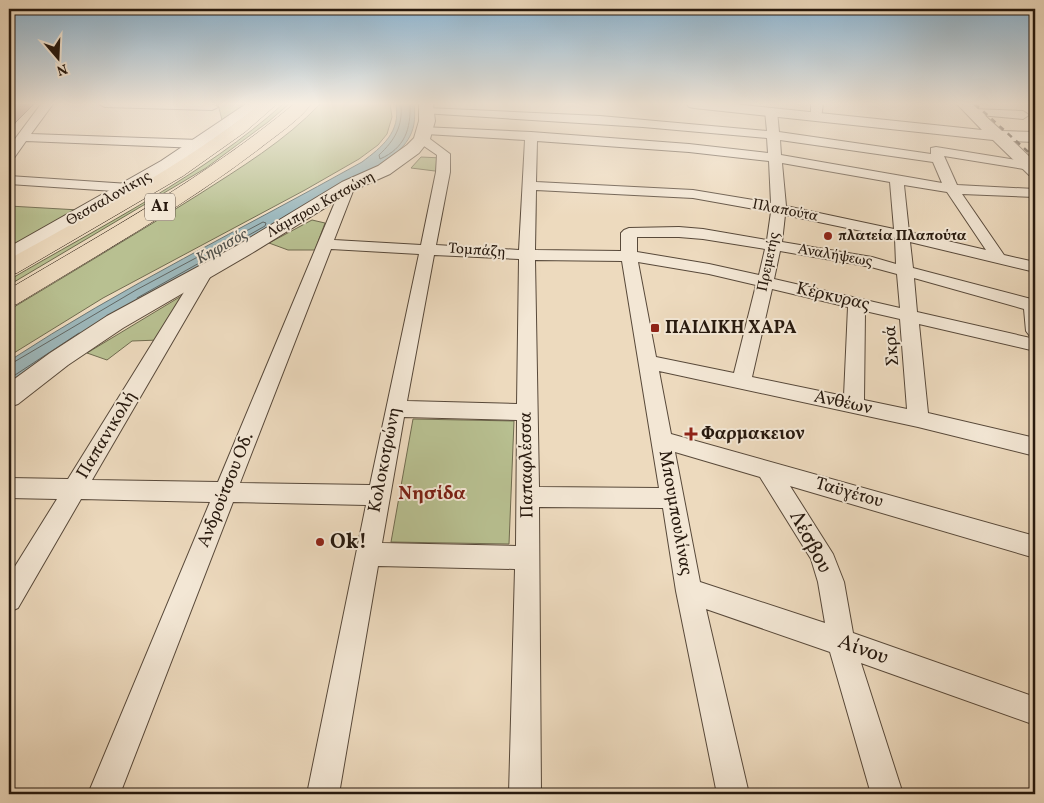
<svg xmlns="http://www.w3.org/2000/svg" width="1044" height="803" font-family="Vollkorn,serif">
<rect width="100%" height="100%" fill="#eddabe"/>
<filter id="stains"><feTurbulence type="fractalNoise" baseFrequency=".004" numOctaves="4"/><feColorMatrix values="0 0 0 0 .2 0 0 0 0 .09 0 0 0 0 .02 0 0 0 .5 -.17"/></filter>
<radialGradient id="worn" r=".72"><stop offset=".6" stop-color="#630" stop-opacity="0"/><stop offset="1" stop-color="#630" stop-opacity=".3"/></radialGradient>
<!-- green -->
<path fill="#b8c091" stroke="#706c50" d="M218,104H246L222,120Z
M283,104H289L268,122L206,168L9,285V280C101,226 204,175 283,104Z
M320,104H390L392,117L387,134L378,145L359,159L305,190L103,298L9,356V310C72,272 136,234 198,195C240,168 285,141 320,104Z
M421,157L442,158L443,172L411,168Z
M9,206L79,210L9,248Z
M312,220L325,223L315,250H288L269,243Z
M188,292L159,340L132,341L107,360L87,353Z
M413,419L514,421L509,544L391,542Z"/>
<!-- water -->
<path fill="#9db8bc" stroke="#6e7876" d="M396,104H414C418,135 405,147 382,165L27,372L9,385V361C122,287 244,228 362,162C382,147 401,132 396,104Z"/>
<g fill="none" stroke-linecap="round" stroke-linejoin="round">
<!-- shore -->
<path stroke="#626865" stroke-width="1" d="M401,104C403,126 395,140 379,155L380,159C405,148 411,129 410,104
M9,365L136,290L263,222L266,223L265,226L137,298
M9,379L79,333"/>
<defs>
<path id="minor" d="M41,104H53L31,134L199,140L205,144L199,148L26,141L14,158L9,159V147Z
M99,104H212L218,107L212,110L105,107Z
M811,104H823L821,118L817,120L811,116Z
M427,108L600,116L767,131L765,111L771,108L777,111L779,132L931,154V148L936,147L1035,163V169L1030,170L944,156L957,185L1035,189V197L962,194L1004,255L1035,262V272L910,242L913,268L1035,300V337L1029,335L1026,331L1024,309L914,278L917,312L1035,339V351L919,324L928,413L1035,438V456L918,427L659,371L671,434L1035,536V558L790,486L833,554L844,582L853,633L1035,697V725L861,663L903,794H871L830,652L706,609L749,794H717L676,591L663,508L539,507L541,794H509L515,569L378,566L339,794H307L366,505L233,502L120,794H88L210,502L81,499L18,608L9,612V576L57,499L9,498V478L68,479L199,268H211L213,272L92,480L218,482L343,183L348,182L355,186L334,240L421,245L436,172L437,155L418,142L416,139L418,136H426L450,154V172L436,245L519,250L525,140L426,134L420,130L422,127L531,132L689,144L768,153L767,138L643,127L423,113L421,111L423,109ZM780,140L933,162L942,183L781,155ZM537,141L689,152L769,161L771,203L693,190L536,182ZM782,163L890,182L894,229L786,206ZM904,185L947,192L986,250L909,232ZM536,190L693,198L771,212L767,240L703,229L679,227L629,228L624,230L621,233V251L535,250ZM785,215L895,238L896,264L872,257L782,242ZM637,237H679L703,239L765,249L759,275L709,264L637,252ZM331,249L419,254L370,485L240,483ZM780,251L871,267L897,274L900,308L774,279ZM434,255L519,259L517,404L407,401ZM535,260L622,261L659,488L539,487ZM638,262L709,274L756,285L734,373L656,357ZM772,289L848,307L844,396L752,377ZM865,311L900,319L907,409L864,400ZM404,417L517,420L516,546L382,543ZM675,452L760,477L811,559L818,582L825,623L700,582Z
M973,109L1023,111L1029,115L1023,119L969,114L967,112L969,110Z
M9,176L129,184L136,188L129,192L9,184Z"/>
<path id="tertiary" d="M246,104H262L173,169L16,259L9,261V247L161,161Z
M419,104H433L435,121L430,139L419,153L390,174L354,190L252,253L123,328L68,365L18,404L9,407V383L50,353L107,316L238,245L342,182L378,166L407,145L414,138L419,121Z
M687,104H733L982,130L957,104H972L1002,131L1035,132V142L1013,141L1035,162V176L1029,175L993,140L694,108L689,107Z"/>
<path id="motorway" d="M260,104H277L245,132L183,176L17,273L9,275V259C95,211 182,166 260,104Z
M294,104H311C300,120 275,136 259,149C183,207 99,254 17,304L9,307V289C107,231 206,177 294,104Z"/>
</defs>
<!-- minor casing -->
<use href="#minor" stroke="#58493a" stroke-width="2"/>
<!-- tertiary casing -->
<use href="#tertiary" stroke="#58493a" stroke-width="2"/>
<!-- motorway casing -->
<use href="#motorway" stroke="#27190e" stroke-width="1"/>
<!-- minor -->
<use href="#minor" fill="#f3e7d5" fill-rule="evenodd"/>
<!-- tertiary -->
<use href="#tertiary" fill="#f3e7d5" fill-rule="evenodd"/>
<!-- motorway -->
<use href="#motorway" fill="#eddabe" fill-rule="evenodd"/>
<!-- rail -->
<path stroke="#27190e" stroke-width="2.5" stroke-dasharray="5.5 5.5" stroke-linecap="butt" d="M975,104L1035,158"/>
</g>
<!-- shaded-wall -->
<path fill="#996b62" stroke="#27190e" d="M13,104H34L16,122L9,131V108Z"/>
<!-- building -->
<path fill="#da998c" stroke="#27190e" d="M9,104H13L9,108Z"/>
<!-- sky -->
<linearGradient id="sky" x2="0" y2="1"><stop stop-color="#8ab6d6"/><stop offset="0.48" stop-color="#f7eee2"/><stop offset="1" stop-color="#f7eee2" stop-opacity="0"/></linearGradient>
<rect width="1044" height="216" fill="url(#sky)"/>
<!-- markers -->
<g fill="#8f2418" stroke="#f3e7d5" stroke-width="2">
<circle cx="828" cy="236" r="5"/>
<rect x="650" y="323" width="10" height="10" rx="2.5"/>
<path d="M688.5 426.5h5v5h5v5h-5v5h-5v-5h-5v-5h5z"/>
<circle cx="320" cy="542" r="5"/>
</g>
<g text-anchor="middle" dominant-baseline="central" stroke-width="4" stroke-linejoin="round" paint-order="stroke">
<!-- far-street labels -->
<g font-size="15" fill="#27190e" stroke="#f3e7d5">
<text transform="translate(109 199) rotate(-30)">Θεσσαλονίκης</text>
<text transform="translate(321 205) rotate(-29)">Λάμπρου Κατσώνη</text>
<text transform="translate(785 211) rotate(11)">Πλαπούτα</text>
<text transform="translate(477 251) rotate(4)">Τομπάζη</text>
<text transform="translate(835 256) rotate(10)">Αναλήψεως</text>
<text transform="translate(769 262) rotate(-78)">Πρεμετής</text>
</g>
<!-- far-poi labels -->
<g font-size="15" font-weight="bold" fill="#27190e" stroke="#f3e7d5" text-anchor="start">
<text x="838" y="236">πλατεία Πλαπούτα</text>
</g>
<!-- shield labels -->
<rect fill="#f3e7d5" stroke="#64574a" stroke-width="1" x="145" y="193.5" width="30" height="27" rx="4"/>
<g font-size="16" font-weight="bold" fill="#27190e">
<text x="160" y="207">Α1</text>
</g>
<!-- far-water labels -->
<g font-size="16" font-style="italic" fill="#50514b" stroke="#f3e7d5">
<text transform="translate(222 247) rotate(-29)">Κηφισός</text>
</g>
<!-- street labels -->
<g font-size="18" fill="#27190e" stroke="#f3e7d5">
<text transform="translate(833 297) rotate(13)">Κέρκυρας</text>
<text transform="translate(892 346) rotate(-95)">Σκρά</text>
<text transform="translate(843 403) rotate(12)">Ανθέων</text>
<text transform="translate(107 435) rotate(-59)">Παπανικολή</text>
<text transform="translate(385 460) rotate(-79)">Κολοκοτρώνη</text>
<text transform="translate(527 465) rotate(-91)">Παπαφλέσσα</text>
<text transform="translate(226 490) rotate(-68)">Ανδρούτσου Οδ.</text>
<text transform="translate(849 493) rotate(16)">Ταϋγέτου</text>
<text transform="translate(675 513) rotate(80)">Μπουμπουλίνας</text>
</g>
<!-- poi labels -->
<g font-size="18" font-weight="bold" fill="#27190e" stroke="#f3e7d5" text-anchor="start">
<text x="665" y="328">ΠΑΙΔΙΚΗ ΧΑΡΑ</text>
<text x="701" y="434">Φαρμακειον</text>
</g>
<!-- neighbourhood labels -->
<g font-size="19" font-weight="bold" fill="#7a1f14" stroke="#f3e7d5">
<text x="432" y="494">Νησίδα</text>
</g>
<!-- near-poi labels -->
<g font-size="21" font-weight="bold" fill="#27190e" stroke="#f3e7d5" text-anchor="start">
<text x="330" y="542">Ok!</text>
</g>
<!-- near-street labels -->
<g font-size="21" fill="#27190e" stroke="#f3e7d5">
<text transform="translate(810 542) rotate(62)">Λέσβου</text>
<text transform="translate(863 650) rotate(20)">Αίνου</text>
</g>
</g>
<!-- margin -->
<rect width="1044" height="803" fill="none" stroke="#eddabe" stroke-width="30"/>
<rect x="10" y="10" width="1024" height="783" fill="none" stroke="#27190e" stroke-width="2.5"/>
<rect x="15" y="15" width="1014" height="773" fill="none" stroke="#27190e"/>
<!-- north arrow -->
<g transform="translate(58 58) rotate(161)" stroke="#f3e7d5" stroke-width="4" paint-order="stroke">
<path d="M0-4L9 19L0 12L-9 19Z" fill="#27190e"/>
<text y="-8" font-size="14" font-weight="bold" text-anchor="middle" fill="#27190e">N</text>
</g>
<rect width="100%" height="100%" filter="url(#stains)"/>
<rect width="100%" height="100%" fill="url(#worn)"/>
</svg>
